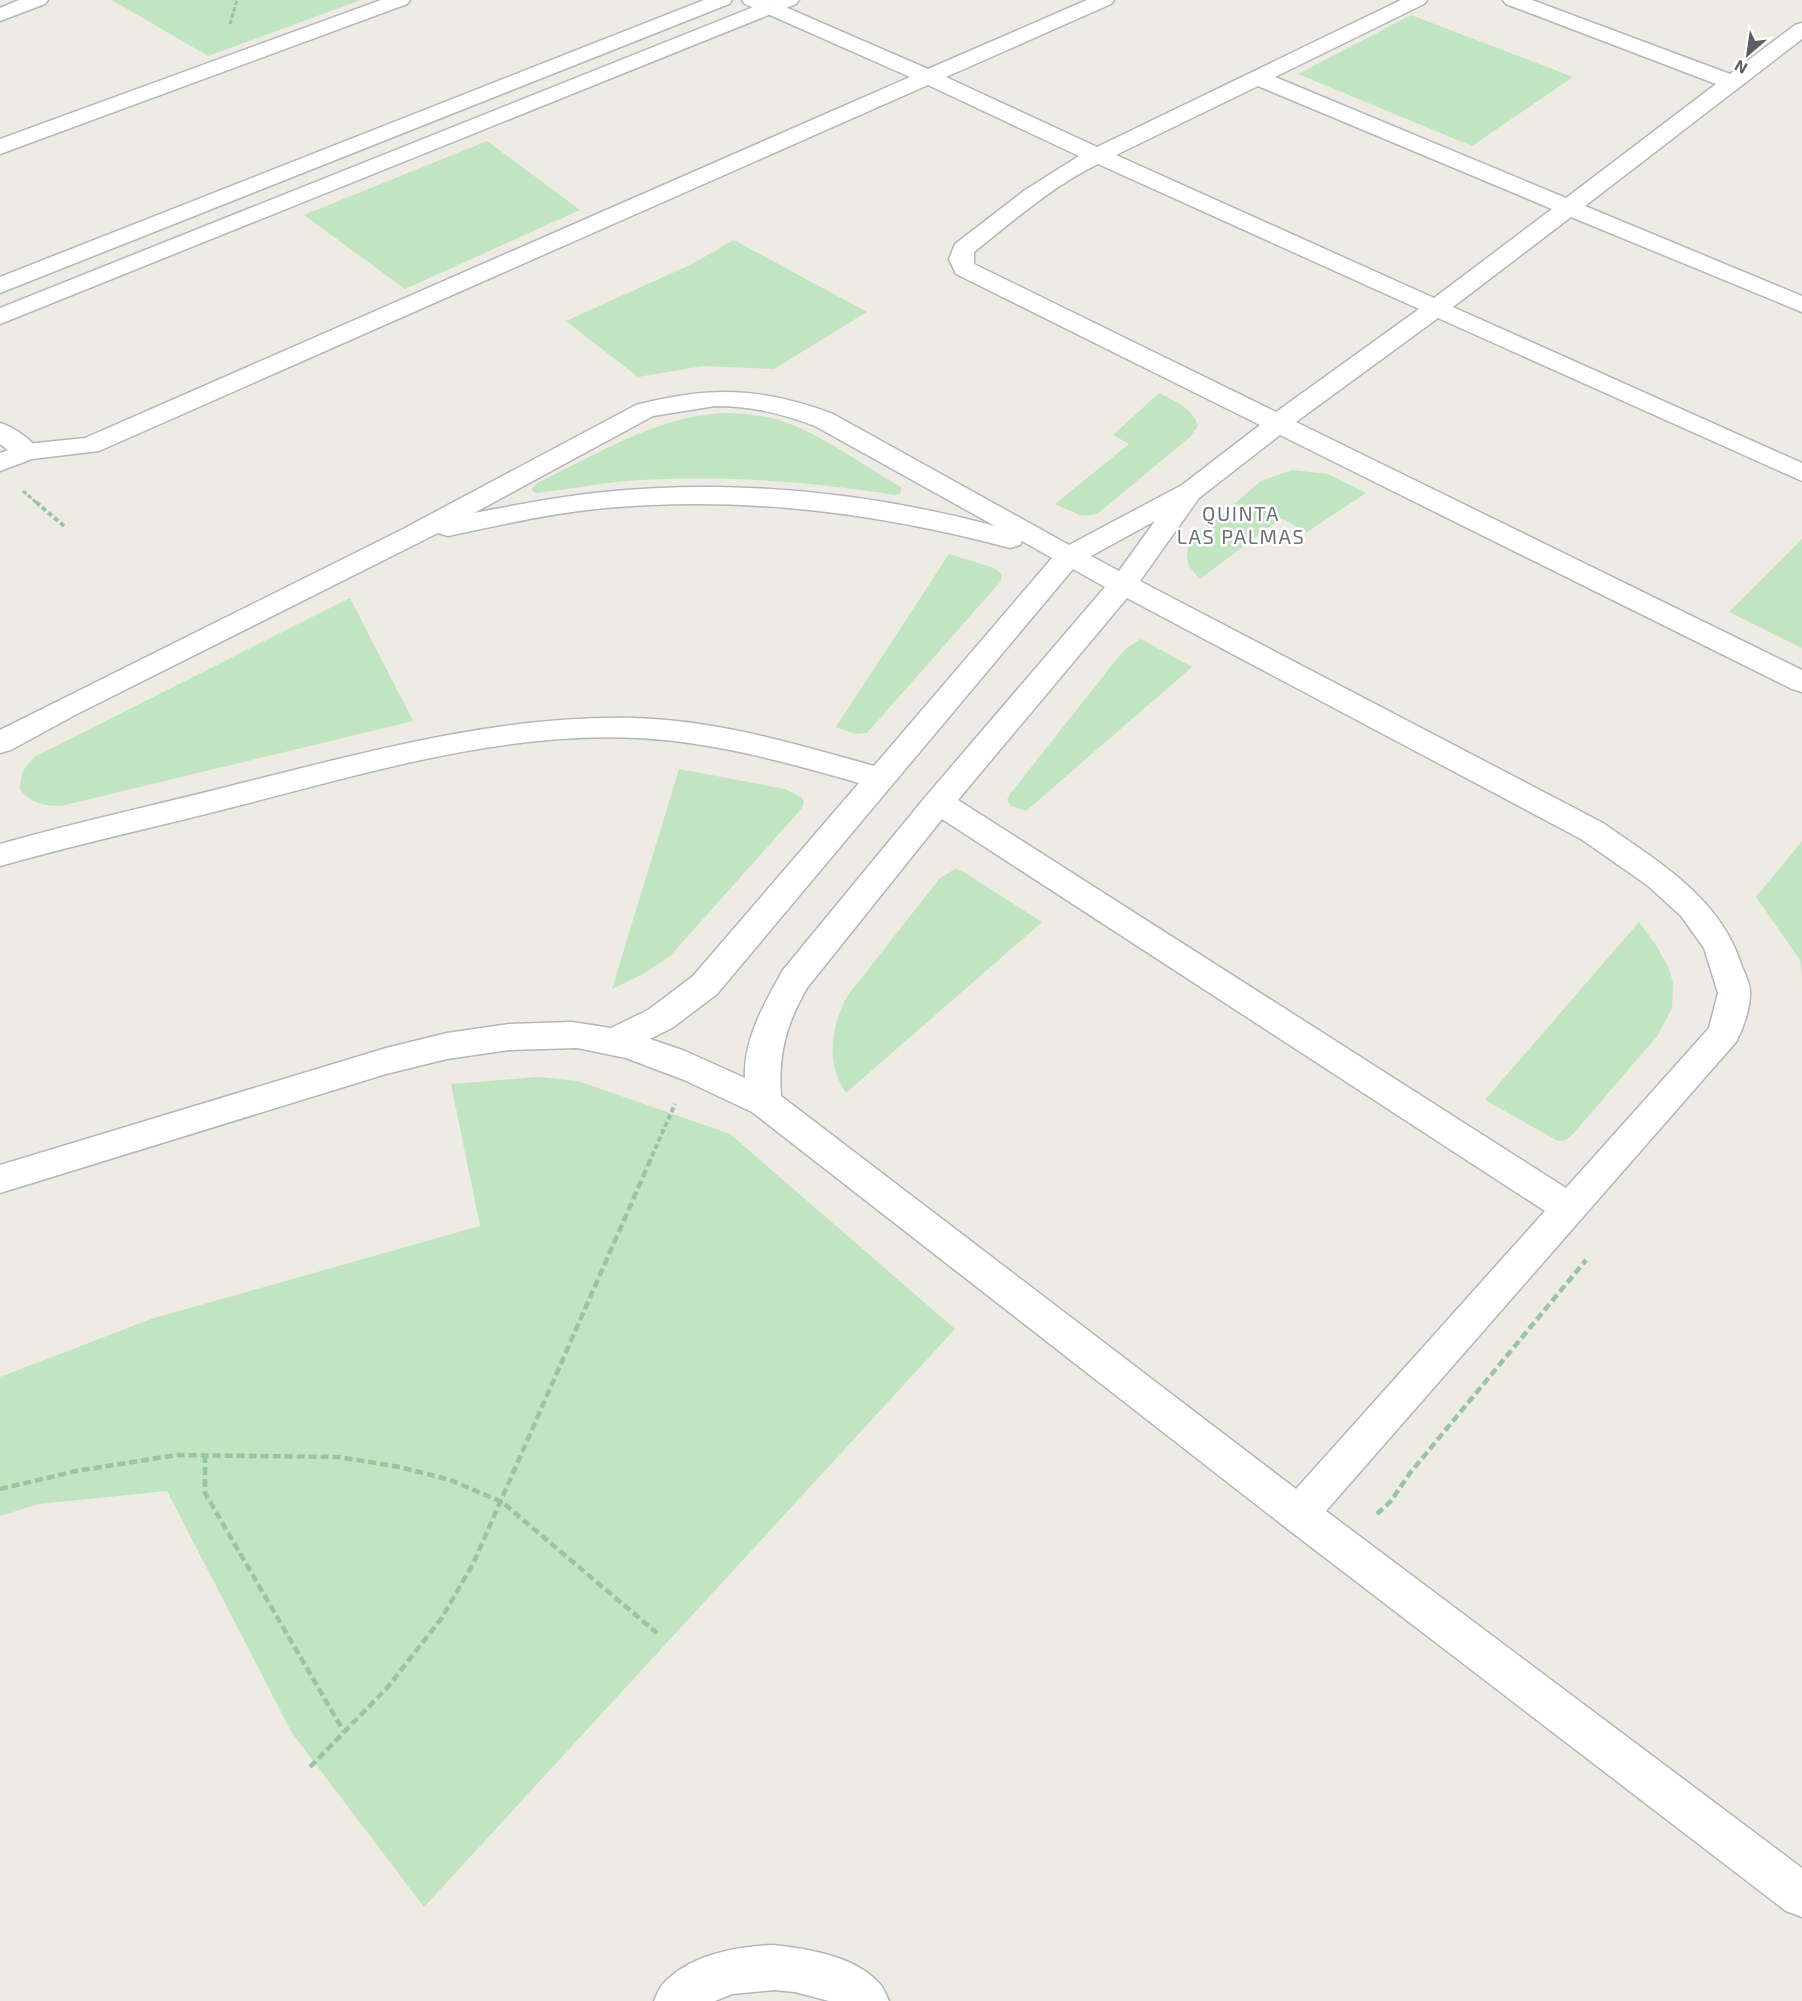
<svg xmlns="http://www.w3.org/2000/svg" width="1802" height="2001" font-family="'Exo 2',sans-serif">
<rect width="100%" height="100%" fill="#edebe3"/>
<!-- green -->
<path fill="#c0e5c0" d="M112,0H361L208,56Z
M1411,15L1573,77L1472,146L1298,74Z
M487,141L580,210L405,289L304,215Z
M734,240L867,312L774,369L703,366L638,377L566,321L692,264Z
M1159,393C1175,401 1193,408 1198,426L1190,437L1097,514L1082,516L1055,504L1129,444L1113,435Z
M722,413C742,413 763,415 782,421C819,433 866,467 901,487V493L895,495C806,481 705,473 616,482C592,485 568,489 544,492L536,493L531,490L537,483C596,455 655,417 722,413Z
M1292,470L1328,474L1366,493L1307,532L1281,518L1200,579C1187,565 1185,562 1189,543L1261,481Z
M1802,539V648L1729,612Z
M949,554L994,568L1002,574L1001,581L867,733L856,734L836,727Z
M350,598L413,721L61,806C44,806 31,803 20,790C20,773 24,767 36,756Z
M1141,639L1192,667L1026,811L1011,806L1007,800L1010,794L1120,655L1128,647Z
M679,769L785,789L801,797L804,802L802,808L671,955L645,973L612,989Z
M1802,841V977L1800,960L1756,897Z
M955,869L962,871L1042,922L846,1093C825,1062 831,1026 848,995L940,878Z
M1639,922L1656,945L1669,969L1673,983L1672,1008L1658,1035L1573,1134L1566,1140L1558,1141L1485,1100Z
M538,1077L578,1081L730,1134L955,1329L424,1907L292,1733L167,1491L39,1504L0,1516V1377L151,1319L480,1226L451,1084Z"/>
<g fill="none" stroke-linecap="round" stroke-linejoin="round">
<defs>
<path id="minor" d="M19,0H48L45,4L0,21V8Z
M381,0H410L407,4L0,154V139Z
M742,0H769L928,69L1087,0H1114L1111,4L946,77L1097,147L1401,0H1427L1424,4L1275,77L1566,198L1716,84L1506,4L1503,0H1532L1730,74L1795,25L1802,23V39L1585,206L1802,296V312L1571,217L1453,307L1802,463V481L1438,318L1296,422L1802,670V692L1792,689L1280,435L1199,498L1140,581L1603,823C1657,861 1720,897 1741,964C1744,972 1751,985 1750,994C1750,1009 1743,1029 1736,1042L1326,1511L1802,1868V1917L1786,1911L1285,1527L752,1112L684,1080L626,1058L577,1048L509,1050L447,1059L386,1074L0,1193V1165L386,1048L447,1033L509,1024L572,1022L611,1028L648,1010L693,976L859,783C786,762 714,742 638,738C504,731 370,772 241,805C161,826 80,843 0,866V844C80,821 161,804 242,783C370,751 501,715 634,718C716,720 796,744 874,766L1052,558L1022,541L1020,545L1010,548C875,512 745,496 605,508C552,513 500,525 448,536L438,533L75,715L11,750L0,753V730L403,529L636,405C711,386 760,387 833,414L1069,545L1182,485L1260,425L956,274L949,259L955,244L1025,190L1079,156L928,85L99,451L32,459L0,471V453L27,444L85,438L910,77L745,4ZM1258,86L1552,209L1434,298L1116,155ZM1098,164L1419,309L1276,412L974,264V252C1013,221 1053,186 1098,164ZM715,406C751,406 781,413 815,426L995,526C867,492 735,479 604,492C560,496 517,505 474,513L653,416ZM1155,521L1119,571L1091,556ZM1073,569L1105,587L927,795L783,970C765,1002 743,1040 745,1078L685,1051L650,1039L672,1028L717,994ZM1127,598L1581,839L1647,885L1681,916L1704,948L1718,993L1709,1028L1566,1188L958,800ZM942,819L1545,1211L1296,1489L781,1096C778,1055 786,1024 807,988Z
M774,1945C809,1949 855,1956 880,1984C884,1988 886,1995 889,2001H829L795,1992L774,1990L732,1994L715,2001H654C657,1995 659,1988 663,1984C689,1955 737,1946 774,1945Z"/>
<path id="tertiary" d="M704,0H732L729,4L0,293V277Z
M771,0H799L796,4L0,324V308Z
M0,423C14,427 32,440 40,452L36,458C20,462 12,453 0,444Z"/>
</defs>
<!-- minor casing -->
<use href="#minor" stroke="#b3b6ba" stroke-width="3"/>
<!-- tertiary casing -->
<use href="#tertiary" stroke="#b3b6ba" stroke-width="3"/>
<!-- path-far2 -->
<path stroke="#99c5a5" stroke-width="3" stroke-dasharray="4.5 2" stroke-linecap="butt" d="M230,24L237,0
M23,491L38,504"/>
<!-- path-far1 -->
<path stroke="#99c5a5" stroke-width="4" stroke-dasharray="5 3" stroke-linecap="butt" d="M36,502L64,526
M652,1156L675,1104"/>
<!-- path -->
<path stroke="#99c5a5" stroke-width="4.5" stroke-dasharray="8 4" stroke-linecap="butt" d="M205,1455V1493L344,1732
M0,1489L76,1471L177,1455L339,1457L400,1467L450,1480L502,1502L657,1633
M1377,1514L1391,1501L1410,1473L1586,1260
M310,1767L387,1688L441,1619L473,1564L653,1154"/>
<!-- minor -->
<use href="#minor" fill="#fff" fill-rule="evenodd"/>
<!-- tertiary -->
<use href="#tertiary" fill="#fff" fill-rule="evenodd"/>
</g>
<g text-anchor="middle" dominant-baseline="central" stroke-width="5" stroke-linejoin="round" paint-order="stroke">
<!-- neighbourhood labels -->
<g font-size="20" letter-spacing="1.5" fill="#6c7175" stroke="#fff">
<text x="1241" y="513">QUINTA<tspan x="1241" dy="23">LAS PALMAS</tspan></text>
</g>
</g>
<!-- north arrow -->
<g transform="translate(1748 54) rotate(209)" stroke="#ffffff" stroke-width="4.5" paint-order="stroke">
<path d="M0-4.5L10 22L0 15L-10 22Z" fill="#5b5f63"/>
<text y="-9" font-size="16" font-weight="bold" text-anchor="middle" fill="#5b5f63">N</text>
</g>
</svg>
